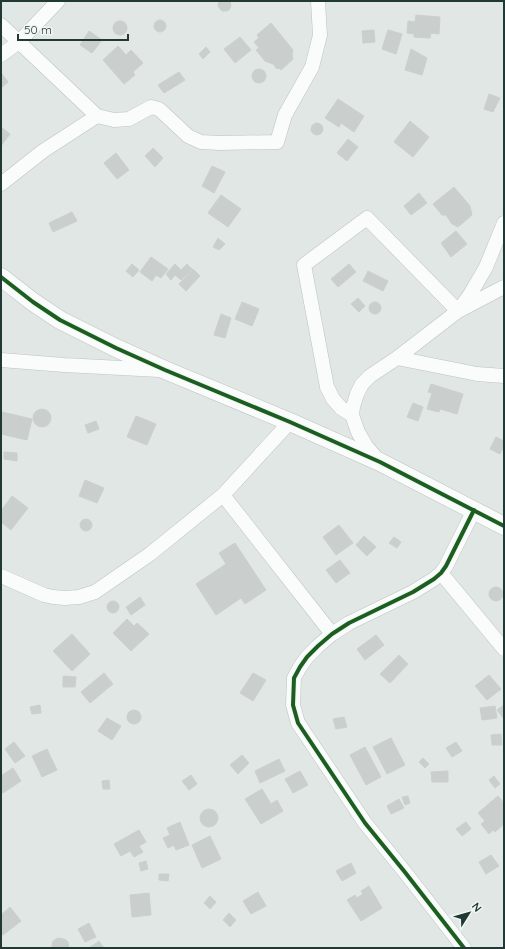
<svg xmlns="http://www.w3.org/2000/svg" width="505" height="949" font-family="Quicksand,sans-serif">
<rect width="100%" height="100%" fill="#e1e7e4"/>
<!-- building -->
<path fill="#cacfcd" stroke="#cad0cd" d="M219,1H230L231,6L229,10L226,11H222L220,9L218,6Z
M416,15L440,17L439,34L431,33L430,38L414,37V34L407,33L408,21L415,22Z
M154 26a6 6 0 1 1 12 0a6 6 0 1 1-12 0Z
M113 28a7 7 0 1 1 14 0a7 7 0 1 1-14 0Z
M271,23L293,50L292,54L293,59L281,70L279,68L277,69L273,64L265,61L256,50L259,48L254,42L259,38L257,35Z
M374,30L375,42L363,43L362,31Z
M388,30L402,34L396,54L382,49Z
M89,31L102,40L92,53L80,45Z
M240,37L251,50L235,63L224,49Z
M118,46L126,55L131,50L143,63L133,72L135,75L124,84L103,60Z
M206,47L210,52L203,59L199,54Z
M411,49L427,58L422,75L405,70Z
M252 76a7 7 0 1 1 14 0a7 7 0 1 1-14 0Z
M179,72L185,80L164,93L158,85Z
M1,74H2L8,82L1,88Z
M489,94L500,98L493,112L484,109Z
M338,99L364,116L354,132L341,123L339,127L325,118Z
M410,121L429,137L413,157L394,142Z
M311 129a6 6 0 1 1 12 0a6 6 0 1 1-12 0Z
M1,127L10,134L1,146Z
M348,139L358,147L347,161L337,153Z
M153,148L163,158L155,167L145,156Z
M116,153L129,170L117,179L104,163Z
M212,166L225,172L214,193L202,186Z
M454,187L470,206L472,215L458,227L452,224L446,215H442L433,204Z
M419,193L427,203L411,215L404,206Z
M221,195L241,209L228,227L208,213Z
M72,212L77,221L53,232L49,223Z
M456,231L467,244L451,257L441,243Z
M218,238L225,244L219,250L213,247Z
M151,257L168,269L161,278L156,275L152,281L140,272Z
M132,264L139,270L133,277L126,271Z
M175,264L181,270L187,264L192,269L181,280L175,275L171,280L166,274Z
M349,264L356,272L338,287L331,279Z
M193,269L200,276L186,291L179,284Z
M368,271L388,281L383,291L363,281Z
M358,298L365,306L359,312L351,304Z
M369 308a6 6 0 1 1 12 0a6 6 0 1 1-12 0Z
M242,302L259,309L252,326L235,319Z
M221,314L231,318L225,338L214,335Z
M431,384L463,394L457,414L440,409L439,412L427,409L432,393L428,392Z
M413,403L423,407L418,421L407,417Z
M33 418a9 9 0 1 1 18 0a9 9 0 1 1-18 0Z
M2,412L32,419L27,440L1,434V416Z
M136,416L156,424L147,445L127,437Z
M96,421L99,429L88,433L85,425Z
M496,437L504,441V446L500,454L490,449Z
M4,452L17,453V461L4,459Z
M85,480L104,488L97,503L79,496Z
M12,496L28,508L11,530L1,522V511Z
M80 525a6 6 0 1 1 12 0a6 6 0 1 1-12 0Z
M339,525L353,543L336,555L323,537Z
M364,536L376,547L367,556L356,545Z
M394,537L401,542L397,548L389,543Z
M235,543L266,590L245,604L241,598L216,615L196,584L226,564L219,553Z
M340,560L350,573L336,583L326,570Z
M489 594a7 7 0 1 1 14 0a7 7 0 1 1-14 0Z
M140,597L145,605L131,615L126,607Z
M107 607a6 6 0 1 1 12 0a6 6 0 1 1-12 0Z
M127,619L134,626L137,623L149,634L131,651L113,633Z
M72,634L90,654L72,671L53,651Z
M376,635L384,645L365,660L357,649Z
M399,655L408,664L390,683L380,674Z
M104,673L113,684L90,703L81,692Z
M253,673L266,680L253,701L240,693Z
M489,675L501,689L487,700L475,686Z
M63,676L76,677L75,687H63Z
M40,705L41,713L32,714L30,707Z
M504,705V719L497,710Z
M495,706L497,718L482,720L480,708Z
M127 717a7 7 0 1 1 14 0a7 7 0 1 1-14 0Z
M344,717L347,727L336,729L333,719Z
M107,718L121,726L112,740L98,731Z
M501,734L502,745H492L491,735Z
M391,738L405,765L387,774L373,747Z
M14,742L25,756L15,763L5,749Z
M456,742L462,751L452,757L446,748Z
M365,747L381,777L366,785L350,755Z
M47,749L57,770L42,777L32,756Z
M242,755L249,763L238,774L230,765Z
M423,758L429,764L425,768L419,762Z
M279,759L285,771L260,783L255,771Z
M13,768L21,781L3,793L1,790V776Z
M300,771L308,785L293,793L285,779Z
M448,771V782H432L431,772Z
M191,775L197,784L189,790L182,781Z
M494,776L500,784L495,788L489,780Z
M109,780L110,789H103L102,781Z
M262,789L271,804L277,800L283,811L261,824L245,799Z
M408,796L410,803L405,805L402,797Z
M498,796L504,803V824L495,832L493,830L489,834L481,824L485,821L478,813Z
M399,799L404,808L391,814L387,806Z
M200 818a9 9 0 1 1 18 0a9 9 0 1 1-18 0Z
M180,822L189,845L176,850L174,845L168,848L163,838L170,835L167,828Z
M466,822L471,829L462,836L456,829Z
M139,830L146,842L139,846L143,852L134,857L130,851L121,856L114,844Z
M210,836L221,859L202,868L192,845Z
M491,855L499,866L486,874L479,862Z
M146,861L148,869L141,871L139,863Z
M351,863L356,873L342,881L336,871Z
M159,874H169L168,881L159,880Z
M369,886L382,908L361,921L347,900L355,895L357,898L363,894L361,891Z
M258,892L266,906L251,914L243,901Z
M149,893L151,915L132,917L130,895Z
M210,896L216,902L210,909L204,903Z
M10,907L21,921L3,935L1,932V915Z
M229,913L236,920L230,927L223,920Z
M89,923L96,937L85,942L78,929Z
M58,938L64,939L66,940L68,942L69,948H52V944L53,941Z
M99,941L104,948H89Z"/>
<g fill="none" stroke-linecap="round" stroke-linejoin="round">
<defs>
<path id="minor" d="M1,25L19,42L58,1
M1,55L19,42L97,116L43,151L1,184
M97,116L114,120L129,119L151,107L159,109L188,136L201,142L220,143L277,142L285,115L312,67L320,35L318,1
M397,358L458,311L471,293L486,267L504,223
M1,360L64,365L159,370
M352,415L341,408L333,399L327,387L304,265L367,218L458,311L504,287
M378,460L366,446L358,432L352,415L353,407L357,394L362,384L370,376L397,358L477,374L504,376
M223,495L332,634
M441,573L504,649
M1,576L44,595L53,597L65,598L79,597L95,592L150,554L223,495L290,422
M464,948L404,871L365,823L298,723L293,705L294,678L300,667L307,657L318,646L332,634L349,623L413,592L434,579L441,573L446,566L474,510"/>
<path id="tertiary" d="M1,277L33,302L60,320L116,348L165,370L290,422L380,462L504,526"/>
</defs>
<!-- minor casing -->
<use href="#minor" stroke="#bec3c1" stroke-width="15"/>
<!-- tertiary casing -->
<use href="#tertiary" stroke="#bec3c1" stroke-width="19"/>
<!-- minor -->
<use href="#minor" stroke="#fafbfb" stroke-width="14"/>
<!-- tertiary -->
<use href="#tertiary" stroke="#fafbfb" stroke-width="18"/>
<defs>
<path id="cycleway" d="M1,277L33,302L60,320L116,348L165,370L290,422L380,462L504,526
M464,948L404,871L365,823L298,723L293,705L294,678L300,667L307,657L318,646L332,634L349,623L413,592L434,579L441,573L446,566L474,510"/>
</defs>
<!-- cycleway casing -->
<use href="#cycleway" stroke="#eff6f3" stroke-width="6"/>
<!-- cycleway -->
<use href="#cycleway" stroke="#1b5e20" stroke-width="4"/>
</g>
<!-- border -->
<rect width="505" height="949" fill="none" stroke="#213834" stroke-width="4"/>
<!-- north arrow -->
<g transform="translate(469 913) rotate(53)" stroke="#eff6f3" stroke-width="3" paint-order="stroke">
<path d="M0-3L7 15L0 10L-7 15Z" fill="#213834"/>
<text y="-6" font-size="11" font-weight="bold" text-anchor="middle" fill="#213834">N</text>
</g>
<!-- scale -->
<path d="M18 34v6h110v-6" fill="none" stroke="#213834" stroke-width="2"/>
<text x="24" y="34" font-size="12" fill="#213834" stroke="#eff6f3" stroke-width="3" paint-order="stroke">50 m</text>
</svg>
